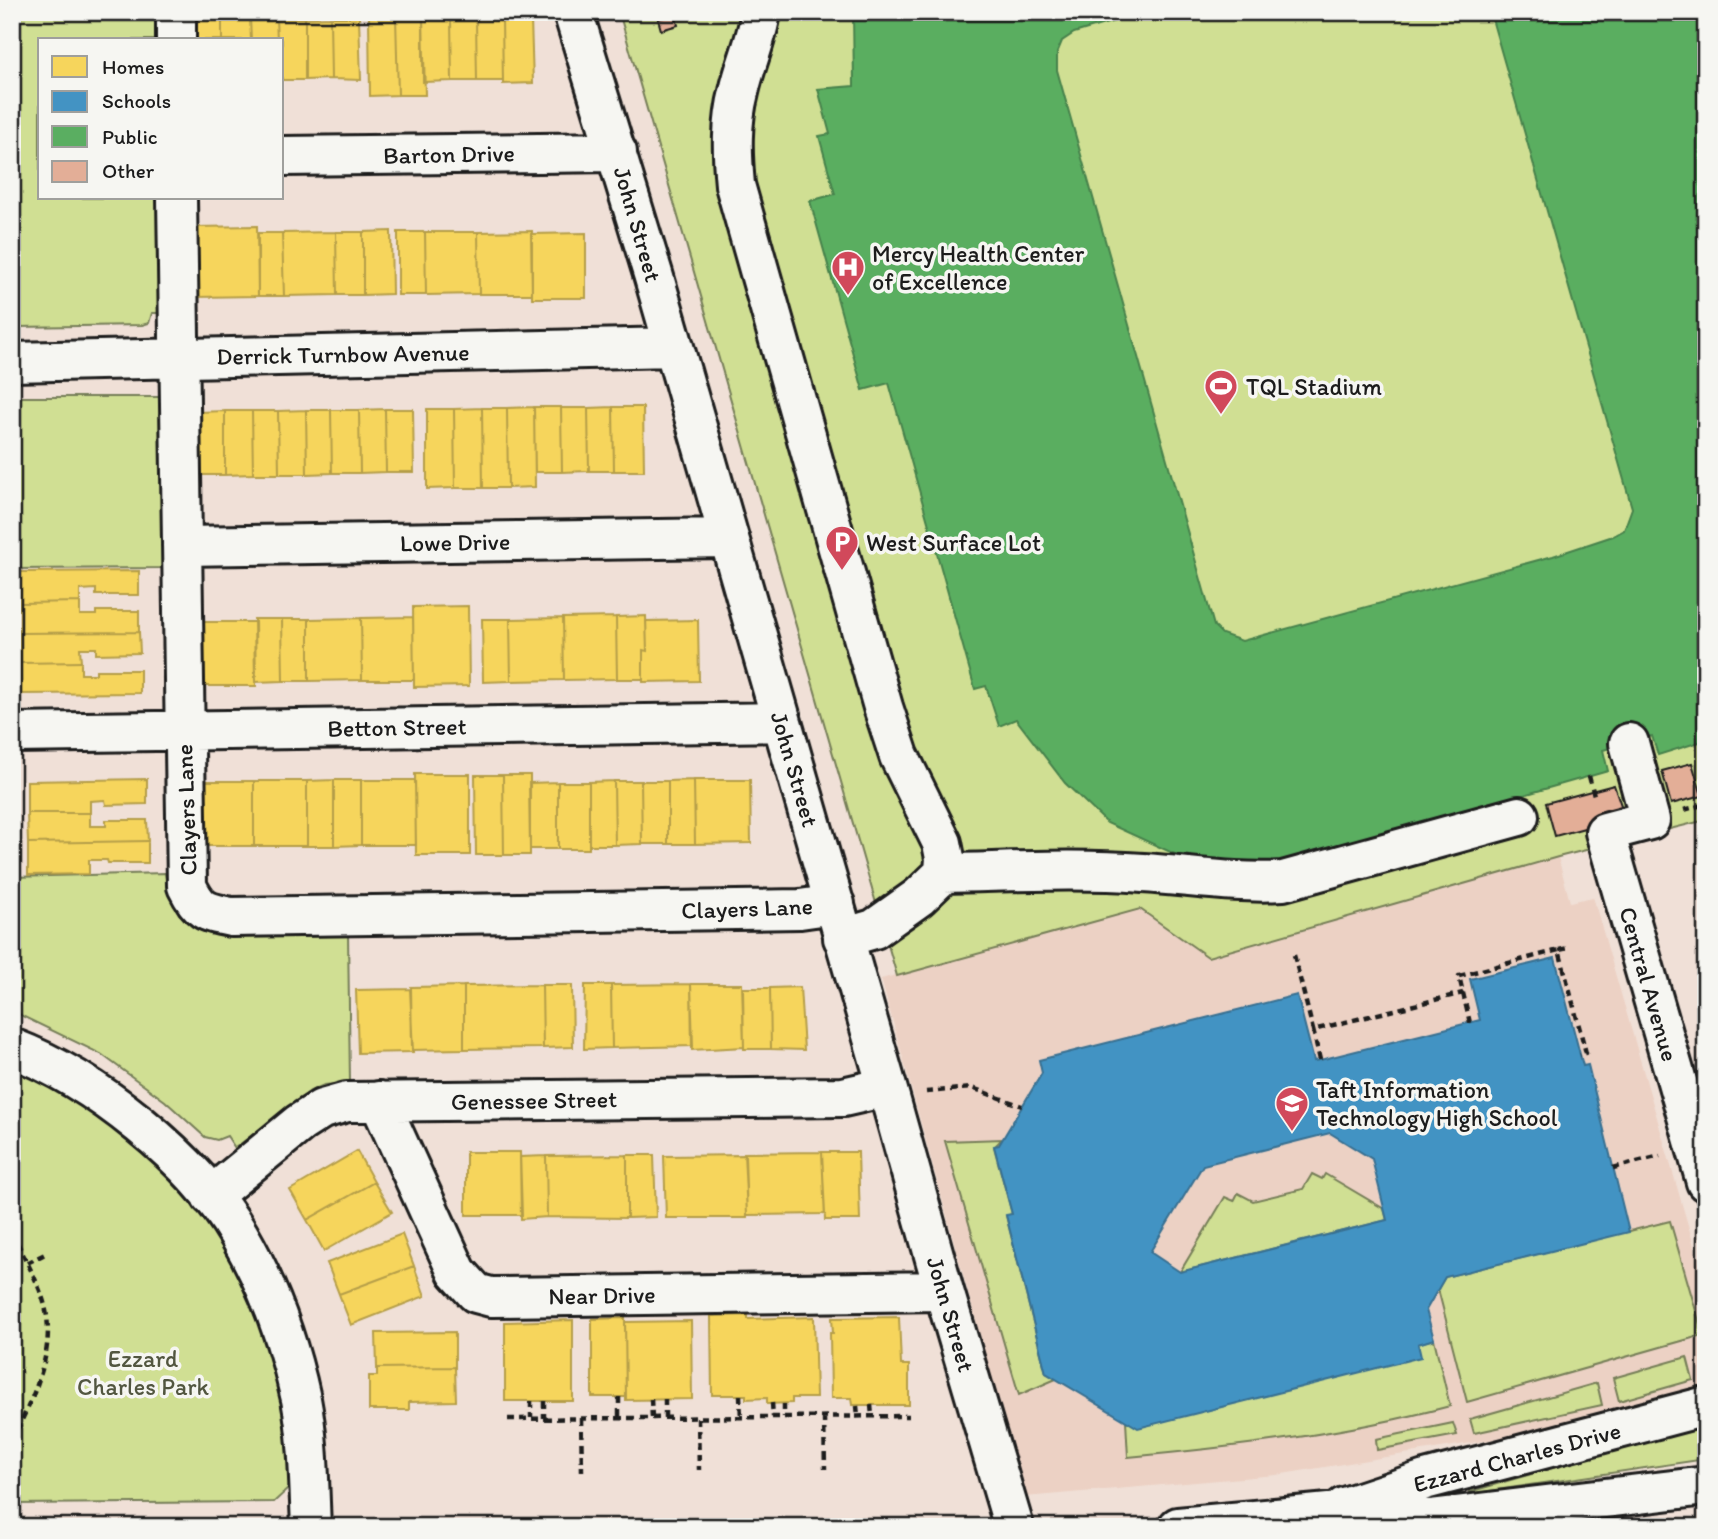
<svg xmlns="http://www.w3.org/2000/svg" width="1718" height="1539" font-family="Itim,sans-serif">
<rect width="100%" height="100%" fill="#f0e0d7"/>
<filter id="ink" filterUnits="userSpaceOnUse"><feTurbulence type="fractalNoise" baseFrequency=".0143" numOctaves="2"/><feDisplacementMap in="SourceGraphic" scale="14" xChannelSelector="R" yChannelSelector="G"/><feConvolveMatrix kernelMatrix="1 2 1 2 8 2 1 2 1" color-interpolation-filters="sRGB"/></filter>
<g filter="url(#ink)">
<!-- built -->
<path fill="#ecd1c4" d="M1558,857L1570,902L1593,897L1706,1287V1385L1520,1435L1276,1475L1025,1497L881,979L1140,909L1208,957Z"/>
<!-- green -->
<path fill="#d0df93" stroke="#767e58" stroke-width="2" d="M12,12H159V40H40V198H160L161,313H152L149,323L142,325L17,327L12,325Z
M619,12H1706V820L1558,857L1208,957L1140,909L897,976Z
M22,397H162L164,568L12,569V403Z
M165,873L169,895L179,914L200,928L348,932L350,1083L324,1085L310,1091L235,1148L227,1136L217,1140L205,1137L165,1101L101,1054L22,1016L16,1011L13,1000L12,877Z
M12,1067L102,1116L161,1166L215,1230L254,1297L275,1355L289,1424L292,1480L288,1489L274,1502L12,1504Z
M1002,1139L994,1147L1012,1214L1006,1216L1046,1373L1056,1379L1019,1395L945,1141Z
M1312,1174L1322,1179L1325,1174L1384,1209L1387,1220L1180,1272L1225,1197L1234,1201L1238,1193L1253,1201L1303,1189Z
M1670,1221L1703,1335L1467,1402L1438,1289L1445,1277Z
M1434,1339L1450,1406C1345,1434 1237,1447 1128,1457L1126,1421Z
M1687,1357L1693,1380L1619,1401L1613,1378Z
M1597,1383L1602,1405L1474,1433L1470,1419Z
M1453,1423L1457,1435L1377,1450L1376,1439Z
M1704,1424L1706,1459L1469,1494V1492Z"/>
<!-- homes -->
<path fill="#f6d55c" stroke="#b59e49" stroke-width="2" d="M396,16H423L425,95H398Z
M396,16L398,95L370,96L369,17Z
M330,17H359L361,80L331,79Z
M330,17L331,79L305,80V18Z
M222,18H250L251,40H222Z
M222,18V40H196L195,19Z
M250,18H276L277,40H251Z
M276,18H305V80H282V40H277Z
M423,19H451L452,81L423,82Z
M451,19H476L477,81H452Z
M476,19H502L503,81H477Z
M502,19H531L533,83L503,84Z
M257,226L258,296L195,297L194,227Z
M391,231L392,294L363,295V232Z
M532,231V294H479L478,232Z
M336,232H363V295H337Z
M336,232L337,295L284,296L282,233Z
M398,232H425L426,295H398Z
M425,232H478L479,294L426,295Z
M258,233H282L284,296H258Z
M586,233V298H532L531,234Z
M534,407H561L562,472H535Z
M534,407L535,487L508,488L507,408Z
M613,407H643L644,471H614Z
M613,407L614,471H589L588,408Z
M482,408H507L508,488H483Z
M482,408L483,488H455L454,409Z
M561,408H588L589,471L562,472Z
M385,409H413L414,472H386Z
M385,409L386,472L360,473L359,410Z
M427,409H454L455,488L427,489Z
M306,410H331L332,473L307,474Z
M306,410L307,474H279L278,411Z
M331,410H359L360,473H332Z
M225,411H252L253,474L225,475Z
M225,411V475H198V412Z
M252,411H278L279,474H253Z
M139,571V595H96V589L80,590V602L20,603L19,572Z
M80,602V615H96V611H139V632L20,633V603Z
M468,606L469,686L414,687L413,607Z
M646,616L647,651L643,650V679H617L616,617Z
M413,617L414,680H362L361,618Z
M616,617L617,679L564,680L563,618Z
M361,618L362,680L309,681V619Z
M563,618L564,680L511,681L510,619Z
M254,619H282L283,681L255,682Z
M282,619H309V681H283Z
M482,619H510L511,681L483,682Z
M698,620L699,681L643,682V650L647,651L646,621Z
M200,622H255L256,686H200Z
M139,632L140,653L96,654V648H80L81,662L20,663V633Z
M81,662V674H96V670H140V693L21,694L20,663Z
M415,774H470V855H416Z
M475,775H503L504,855H476Z
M503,775H530V855H504Z
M147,779V804L106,805L105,800L90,801V813H27V781Z
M334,780H361V845L334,846Z
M334,780V846H307V781Z
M361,780H415L416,845H361Z
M694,780H750L751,843L695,844Z
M694,780L695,844H668V781Z
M200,781H254V846H200Z
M254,781H307V846H254Z
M614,781H641L642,844L615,845Z
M614,781L615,845H589V782Z
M641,781H668V844H642Z
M558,782H589V849H558Z
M558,782V849H530L529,783Z
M27,813H90V826H106V820H147L148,841L28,843Z
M148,841V863H108L107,860H89V874L28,875V843Z
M691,984H742L744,1047L692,1050Z
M691,984L693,1046L612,1048L611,985Z
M542,985H572L573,1047L543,1048Z
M542,985L543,1048L464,1049V986Z
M585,985H611L612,1048L584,1049Z
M464,986V1049L412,1050L411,987Z
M800,987L804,1050L771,1049L770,988Z
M743,988H770L771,1049H744Z
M410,989L413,1052L358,1053L356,990Z
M357,1151L374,1182L307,1220L290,1190Z
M466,1152H520L522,1215H466Z
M822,1152H858L860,1220H825Z
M822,1152L825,1214L747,1215L744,1153Z
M627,1155H654L656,1217L627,1218Z
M627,1155V1218L547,1217L546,1156Z
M745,1155L747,1218H666L664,1156Z
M546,1156L547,1217L521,1219L520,1157Z
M374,1182L392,1212L324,1251L307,1220Z
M402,1234L414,1266L339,1294L327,1263Z
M414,1266L425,1296L351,1325L339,1294Z
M748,1315V1319L814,1317L816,1398H792V1403L767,1404V1398L746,1399V1395H712L711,1316Z
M899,1317L901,1365H909V1405H853L852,1398H831L830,1333H833L832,1318Z
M625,1318L626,1397H592V1319Z
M573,1320V1401H505V1322Z
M691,1321L692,1399L626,1400L625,1322Z
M455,1332V1367L377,1368L376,1333Z
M455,1367L456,1401L409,1402V1410H369V1376H377V1368Z"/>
<!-- schools -->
<path fill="#4393c3" stroke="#376f91" stroke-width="2" fill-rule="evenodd" d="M1555,958L1583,1066L1588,1065L1629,1232L1445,1277L1426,1310L1434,1339L1418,1344L1421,1357L1138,1428L1046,1373L1006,1215L1012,1214L994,1146L999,1145L1042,1073L1039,1060L1297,995L1314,1061L1320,1060L1480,1020L1470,979ZM1330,1133L1372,1159L1387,1220L1180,1272L1150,1252L1203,1165Z"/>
<!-- public -->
<path fill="#5aae61" stroke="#47824c" stroke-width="2" d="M853,12H1145L1074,33L1062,41L1057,53V70L1214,626L1222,634L1242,641L1553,556L1613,536L1624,530L1632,508L1490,12H1706V740L1658,755L1652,736L1603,750L1608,771L1277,865L1226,864L1177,855L1107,823L1065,783L1016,719L999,726L986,686L975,689L889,383L863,390L810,201L835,194L819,136L830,134L818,89L854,86Z"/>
<!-- building -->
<path fill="#e3ae97" stroke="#1c1c1c" stroke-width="2" d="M675,14L678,25L661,30L658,19Z
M1692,763L1702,796L1671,804L1662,771Z
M1614,785L1625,817L1555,836L1546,803Z"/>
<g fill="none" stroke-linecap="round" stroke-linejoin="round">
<defs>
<path id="minor" d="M176,12V40
M573,12L653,274L887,1087L944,1291L1014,1527
M761,12C757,40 745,64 739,92C731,123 732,153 735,185L883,707L899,756L942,843L945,858L944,873
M282,156L617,152
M177,198L187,886C199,911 205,912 231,917L800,909L835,904
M12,362L674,347
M182,546L728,538
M12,733L782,722
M1629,743L1650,820L1605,832L1706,1182
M843,938L874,929L919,897L944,873C1010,872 1077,868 1143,873C1190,876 1236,884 1283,881L1519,816
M12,1048C94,1079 195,1159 239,1235C268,1285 289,1343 301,1399C309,1441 309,1484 311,1527
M379,1101L457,1272L476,1293L491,1297L944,1291
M211,1196L300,1123L322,1109L347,1102L843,1097L887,1087"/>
<path id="major" d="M1344,1507L1425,1480L1706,1406
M1178,1527L1329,1513L1430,1519L1706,1486"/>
</defs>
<!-- minor casing -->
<use href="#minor" stroke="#1c1c1c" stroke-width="44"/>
<!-- major casing -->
<use href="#major" stroke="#1c1c1c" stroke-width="44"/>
<!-- path -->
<path stroke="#1c1c1c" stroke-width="4.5" stroke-dasharray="7 5" stroke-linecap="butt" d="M1706,750L1703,751L1706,762
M1589,776L1595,799
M1684,810L1706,804
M1559,950L1568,948
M1294,955L1313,1030
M1470,1023L1459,976L1559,950L1586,1053L1580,1055
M1320,1060L1313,1030L1463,993
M926,1092L972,1088L1022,1106
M1613,1168L1660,1156
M12,1232C22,1253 34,1274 42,1296C60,1347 33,1396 12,1441
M27,1263L47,1253
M740,1395L741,1418
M619,1397V1418
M651,1399L652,1418
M665,1399V1418
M531,1401V1418
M544,1401V1418
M772,1403L773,1417
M784,1404V1417
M871,1405L872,1416
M857,1406L858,1416
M824,1417L825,1469
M581,1418L582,1471
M698,1418L699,1470
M508,1419L909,1416
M12,1470L19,1477"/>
<!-- minor -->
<use href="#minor" stroke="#f6f6f2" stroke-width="38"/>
<!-- major -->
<use href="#major" stroke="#f6f6f2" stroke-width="38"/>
</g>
</g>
<!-- icons -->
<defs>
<symbol id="hospital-pin" viewBox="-11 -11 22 30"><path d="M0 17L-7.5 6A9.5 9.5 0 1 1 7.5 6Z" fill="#d1495b" stroke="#f6f6f2"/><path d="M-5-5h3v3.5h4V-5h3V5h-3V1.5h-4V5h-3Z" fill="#fff"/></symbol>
<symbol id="stadium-pin" viewBox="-11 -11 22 30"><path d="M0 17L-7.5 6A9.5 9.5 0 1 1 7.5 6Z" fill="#d1495b" stroke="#f6f6f2"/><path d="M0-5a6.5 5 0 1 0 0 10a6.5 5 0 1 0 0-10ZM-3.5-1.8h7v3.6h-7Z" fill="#fff"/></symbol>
<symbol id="parking-pin" viewBox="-11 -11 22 30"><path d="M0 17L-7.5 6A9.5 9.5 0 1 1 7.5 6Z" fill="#d1495b" stroke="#f6f6f2"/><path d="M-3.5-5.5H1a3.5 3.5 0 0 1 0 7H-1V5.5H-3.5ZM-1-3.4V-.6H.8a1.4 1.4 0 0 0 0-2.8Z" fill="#fff"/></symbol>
<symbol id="school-pin" viewBox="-11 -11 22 30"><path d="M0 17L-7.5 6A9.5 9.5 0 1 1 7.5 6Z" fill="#d1495b" stroke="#f6f6f2"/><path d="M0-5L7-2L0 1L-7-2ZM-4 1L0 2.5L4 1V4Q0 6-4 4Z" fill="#fff"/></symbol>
</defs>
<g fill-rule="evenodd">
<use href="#hospital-pin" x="829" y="248" width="38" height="52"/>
<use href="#stadium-pin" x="1202" y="367" width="38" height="52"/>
<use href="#parking-pin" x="823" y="523" width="38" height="52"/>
<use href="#school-pin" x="1273" y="1084" width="38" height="52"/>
</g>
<g text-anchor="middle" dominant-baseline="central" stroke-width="7" stroke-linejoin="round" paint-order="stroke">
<!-- street labels -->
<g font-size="24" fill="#1c1c1c" stroke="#f6f6f2">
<text transform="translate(449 154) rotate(-1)">Barton Drive</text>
<text transform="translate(638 224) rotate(74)">John Street</text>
<text transform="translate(343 354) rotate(-1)">Derrick Turnbow Avenue</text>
<text transform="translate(455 542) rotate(-1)">Lowe Drive</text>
<text transform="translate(397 727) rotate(-1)">Betton Street</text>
<text transform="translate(795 769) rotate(74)">John Street</text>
<text transform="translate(186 810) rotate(-92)">Clayers Lane</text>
<text transform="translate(747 908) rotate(-2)">Clayers Lane</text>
<text transform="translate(1649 984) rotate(74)">Central Avenue</text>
<text transform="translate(534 1100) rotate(-1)">Genessee Street</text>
<text transform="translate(602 1295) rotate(-1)">Near Drive</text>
<text transform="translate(951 1314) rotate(74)">John Street</text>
<text transform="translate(1517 1457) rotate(-15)">Ezzard Charles Drive</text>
</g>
<!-- poi labels -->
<g font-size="24" fill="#1c1c1c" stroke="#f6f6f2" text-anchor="start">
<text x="872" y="253">Mercy Health Center<tspan x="872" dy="28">of Excellence</tspan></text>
<text x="1246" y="386">TQL Stadium</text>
<text x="866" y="542">West Surface Lot</text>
<text x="1316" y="1089">Taft Information<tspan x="1316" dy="28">Technology High School</tspan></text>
</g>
<!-- park labels -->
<g font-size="24" fill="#525640" stroke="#f6f6f2">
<text x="143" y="1358">Ezzard<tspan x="143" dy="28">Charles Park</tspan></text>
</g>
</g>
<!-- margin -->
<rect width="1718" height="1539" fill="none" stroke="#f6f6f2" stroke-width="42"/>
<rect x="21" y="21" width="1676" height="1497" fill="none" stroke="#1c1c1c" stroke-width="2.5" filter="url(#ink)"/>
<!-- legend -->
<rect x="38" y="38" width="245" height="161" fill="#f6f6f2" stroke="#9f9f9c" stroke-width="2"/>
<rect x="52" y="56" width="35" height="21" fill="#f6d55c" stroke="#9f9f9c" stroke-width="2"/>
<text x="102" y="74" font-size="21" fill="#1c1c1c">Homes</text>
<rect x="52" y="91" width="35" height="21" fill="#4393c3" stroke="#9f9f9c" stroke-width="2"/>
<text x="102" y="108" font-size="21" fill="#1c1c1c">Schools</text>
<rect x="52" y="126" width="35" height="21" fill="#5aae61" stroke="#9f9f9c" stroke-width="2"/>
<text x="102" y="144" font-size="21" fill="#1c1c1c">Public</text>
<rect x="52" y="161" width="35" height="21" fill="#e3ae97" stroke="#9f9f9c" stroke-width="2"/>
<text x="102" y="178" font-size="21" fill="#1c1c1c">Other</text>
</svg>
